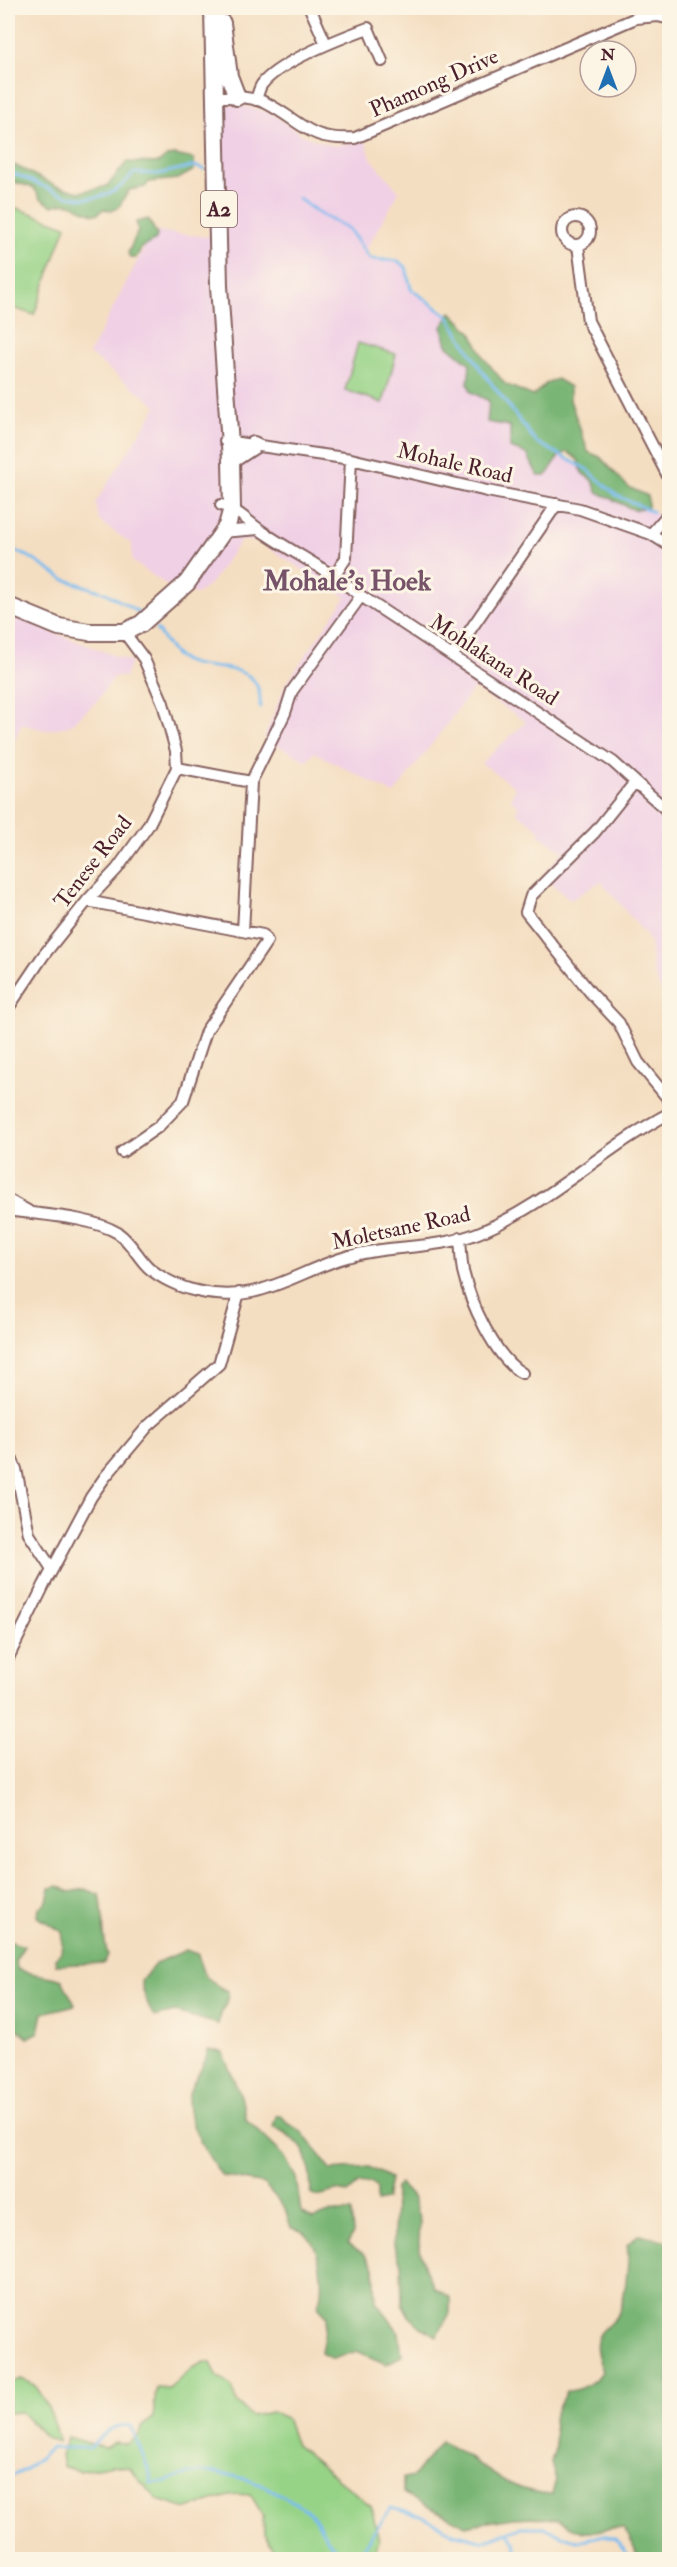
<svg xmlns="http://www.w3.org/2000/svg" width="677" height="2567" font-family="'IM FELL Double Pica',serif">
<rect width="100%" height="100%" fill="#fcf5e5"/>
<filter id="ink" filterUnits="userSpaceOnUse"><feTurbulence type="fractalNoise" baseFrequency=".0167" numOctaves="2"/><feDisplacementMap in="SourceGraphic" scale="12" xChannelSelector="R" yChannelSelector="G"/><feConvolveMatrix kernelMatrix="1 2 1 2 8 2 1 2 1" color-interpolation-filters="sRGB"/></filter>
<filter id="wash" filterUnits="userSpaceOnUse"><feTurbulence type="fractalNoise" baseFrequency=".008" numOctaves="4" result="noise"/><feDisplacementMap in="SourceGraphic" scale="24" xChannelSelector="R" yChannelSelector="G"/><feGaussianBlur stdDeviation="1.35" result="paint"/><feColorMatrix in="noise" values="0 0 0 0 0 0 0 0 0 0 0 0 0 0 0 0 0 1.4 0 .05"/><feComposite in="paint" operator="in"/></filter>
<g filter="url(#wash)">
<rect width="100%" height="100%" fill="#f4dec1"/>
<!-- built -->
<path fill="#f0d0e5" d="M208,104L239,105L271,113L302,135L333,146L365,140L371,158L399,192L364,253L370,259L398,261L406,267L411,289L448,316L536,442L588,470L635,505L653,512L669,523V533L661,547L670,553L669,1009L653,972L650,942L645,934L601,881L571,900L542,876L563,851L538,835L541,831L516,812L519,806L511,799L515,787L481,763L526,722L474,688L394,794L314,752L307,761L264,738L285,685L346,597L259,542L241,540L210,584L197,594L168,586L132,561V544L99,521L96,502L157,406L89,354L153,231L209,237Z
M8,615L131,662L125,677L115,676L96,702L69,726L45,730L21,724L8,759Z"/>
<!-- green -->
<path fill="#97d387" stroke="#707959" stroke-width="1.5" d="M8,205L66,226L34,315L8,306Z
M358,343L396,354L383,403L345,390Z
M204,2362L211,2363L218,2377L232,2387L238,2403L251,2416L272,2412L286,2418L296,2445L371,2506L379,2540L375,2551C347,2565 311,2560 280,2559L264,2534L263,2515L250,2494L229,2496L187,2509L158,2500L129,2468L113,2465L80,2471L63,2467L61,2455L67,2437L105,2448L115,2442L127,2444L140,2434L141,2427L153,2418L156,2388L169,2389L192,2368Z
M21,2379C25,2381 31,2382 34,2385C43,2393 60,2432 58,2442L46,2437L21,2412L8,2413V2384Z"/>
<!-- forest -->
<path fill="#79b574" stroke="#626a50" stroke-width="1.5" d="M175,155L194,159V170L178,179L149,182L145,187L129,190L119,207L112,211L103,209L98,214C78,214 77,197 52,206L40,198L34,188L8,180V162L56,186L80,192L107,186L127,162L158,163L167,156Z
M148,219L157,234L156,240L142,247L136,258H130L128,253L138,231L136,222Z
M451,312L472,333L484,358L505,384L533,396L547,383L557,379L570,387V400L588,452L600,457L628,487L648,496V507L634,510L597,492L593,481L582,473L578,460L568,452L560,455L546,476H538L527,454L510,448V426L487,422L489,401L471,392L468,384L470,364L447,345L442,327Z
M58,1886L70,1892L86,1889L100,1895C105,1915 101,1935 108,1955L104,1963L56,1965L55,1958L61,1953L63,1932L38,1917L39,1908L47,1901L50,1888Z
M8,1941L24,1946L16,1959L17,1969C32,1976 47,1974 62,1980L75,2005L43,2013L39,2032L28,2038L8,2020Z
M186,1950L198,1954C201,1975 209,1983 228,1991C229,2003 220,2012 218,2024L175,2012L154,2017C148,2006 143,1993 141,1981L156,1963Z
M208,2050L222,2052L241,2096L246,2119L284,2156L296,2178L301,2212L313,2219L332,2212H351L353,2233L348,2243L365,2255L374,2267L376,2302L399,2332L402,2356L386,2364L357,2351L333,2359L321,2353L327,2316L318,2306C325,2287 321,2248 305,2233C302,2231 295,2229 291,2228L285,2208L264,2184L222,2176C208,2156 179,2114 191,2088C197,2074 206,2065 208,2050Z
M276,2116H282L288,2124L300,2130L331,2170L369,2167L390,2178L386,2200L377,2202V2189L371,2183L358,2184L348,2193L335,2191L318,2196L311,2193C309,2156 308,2144 273,2126Z
M400,2184L412,2197L420,2221L419,2244L425,2269L434,2287L450,2298V2313L437,2336L422,2328L409,2316L402,2303L401,2264L394,2245L395,2188Z
M638,2235L669,2241V2559H636V2550L624,2528C607,2526 594,2534 583,2532C571,2530 564,2521 554,2519C523,2514 495,2521 465,2526C444,2512 424,2507 403,2493V2478L413,2476L441,2442C483,2460 501,2492 552,2494L556,2480L551,2462L556,2445L553,2419L566,2391C580,2391 595,2382 603,2371C597,2356 591,2340 605,2328C609,2324 615,2319 618,2314C625,2301 630,2259 627,2245Z"/>
<g fill="none" stroke-linecap="round" stroke-linejoin="round">
<!-- stream -->
<path stroke="#7abcef" stroke-width="3" d="M8,172C43,182 74,211 112,192C120,189 128,179 134,173L158,174L194,166L204,169
M298,198L320,214L349,229L370,259L398,261L406,267L411,289L448,316L482,371L536,442L588,470L616,495L653,512
M8,549L28,556L63,579L106,593L140,613
M156,629C163,637 170,652 179,658C205,676 264,654 260,707
M8,2477L23,2471L52,2448H90C103,2435 111,2423 131,2426L150,2473L151,2483C169,2484 183,2473 200,2472C239,2471 275,2489 306,2510C325,2523 320,2542 348,2557L362,2549L391,2508L421,2516L453,2533L484,2541L520,2527H543L577,2541L605,2535L616,2539L633,2560
M507,2532C517,2541 519,2549 510,2560"/>
</g>
</g>
<g filter="url(#ink)">
<g fill="none" stroke-linecap="round" stroke-linejoin="round">
<defs>
<path id="street" d="M310,8L326,44
M216,97C231,97 252,96 266,103C304,123 308,141 355,138L636,18L658,16L670,19
M256,100C258,95 259,87 263,83C281,61 341,38 368,28L382,61
M562 231a14 14 0 1 1 28 0a14 14 0 1 1-28 0Z
M578,245L588,321L670,480
M225,441L351,459L487,491L580,509L651,534L670,546
M221,505C237,509 246,520 260,530C293,553 329,570 361,596L613,762L670,813
M221,532L259,529
M651,534L670,512
M335,575L346,558L351,459
M453,655L557,504
M177,768L251,782
M635,782L595,832L531,896L526,912L590,992L619,1023L638,1062L670,1101
M87,901L263,935L267,941L206,1031L183,1101L158,1127L122,1152
M243,931L251,782L285,713L292,691L361,596
M8,1008L43,956L87,901L117,869L148,826L177,768L176,751L163,703L144,659L124,632
M8,1200L28,1211
M8,1210C40,1215 89,1216 118,1233C131,1242 137,1256 148,1267C160,1278 181,1288 197,1291C255,1305 289,1276 340,1259C384,1244 434,1251 478,1233C548,1205 603,1148 670,1113
M460,1238C461,1249 461,1260 463,1271C470,1302 495,1358 522,1373
M8,1451L16,1469L29,1534L52,1569
M8,1658L44,1585L91,1497L105,1477L148,1426L219,1364L239,1293"/>
<path id="primary" d="M222,23L229,76L237,97
M231,460L254,445
M8,606L59,627L89,632H124L141,624L187,583L227,526L232,508L231,460L219,286L213,8"/>
</defs>
<!-- street casing -->
<use href="#street" stroke="#866260" stroke-width="14"/>
<!-- primary casing -->
<use href="#primary" stroke="#866260" stroke-width="20"/>
<!-- street -->
<use href="#street" stroke="#fff" stroke-width="10"/>
<!-- primary -->
<use href="#primary" stroke="#fff" stroke-width="16"/>
</g>
</g>
<g text-anchor="middle" dominant-baseline="central" stroke-width="6" stroke-linejoin="round" paint-order="stroke">
<!-- shield labels -->
<rect fill="#fcf5e5" stroke="#7f5f63" stroke-width="1.5" x="201" y="191" width="36" height="36" rx="4.5"/>
<g font-size="21" font-weight="bold" fill="#4a1f2b">
<text x="219" y="209">A2</text>
</g>
<!-- street labels -->
<g font-size="22" fill="#4a1f2b" stroke="#fcf5e5">
<text transform="translate(434 83) rotate(-24)">Phamong Drive</text>
<text transform="translate(455 463) rotate(13)">Mohale Road</text>
<text transform="translate(494 660) rotate(33)">Mohlakana Road</text>
<text transform="translate(93 862) rotate(-52)">Tenese Road</text>
<text transform="translate(401 1228) rotate(-12)">Moletsane Road</text>
</g>
<!-- district labels -->
<g font-size="28" font-weight="bold" fill="#765369" stroke="#fcf5e5">
<text x="347" y="581">Mohale's Hoek</text>
</g>
</g>
<!-- margin -->
<rect width="677" height="2567" fill="none" stroke="#fcf5e5" stroke-width="30"/>
<!-- north arrow -->
<g transform="translate(608 69)"><circle r="28" fill="#fcf5e5" stroke="#b59f9b" stroke-width="1.5"/>
<path d="M0-4.5L10 22L0 15L-10 22Z" fill="#1f6fb2"/>
<text y="-9" font-size="16" font-weight="bold" text-anchor="middle" fill="#4a1f2b">N</text>
</g>
</svg>
